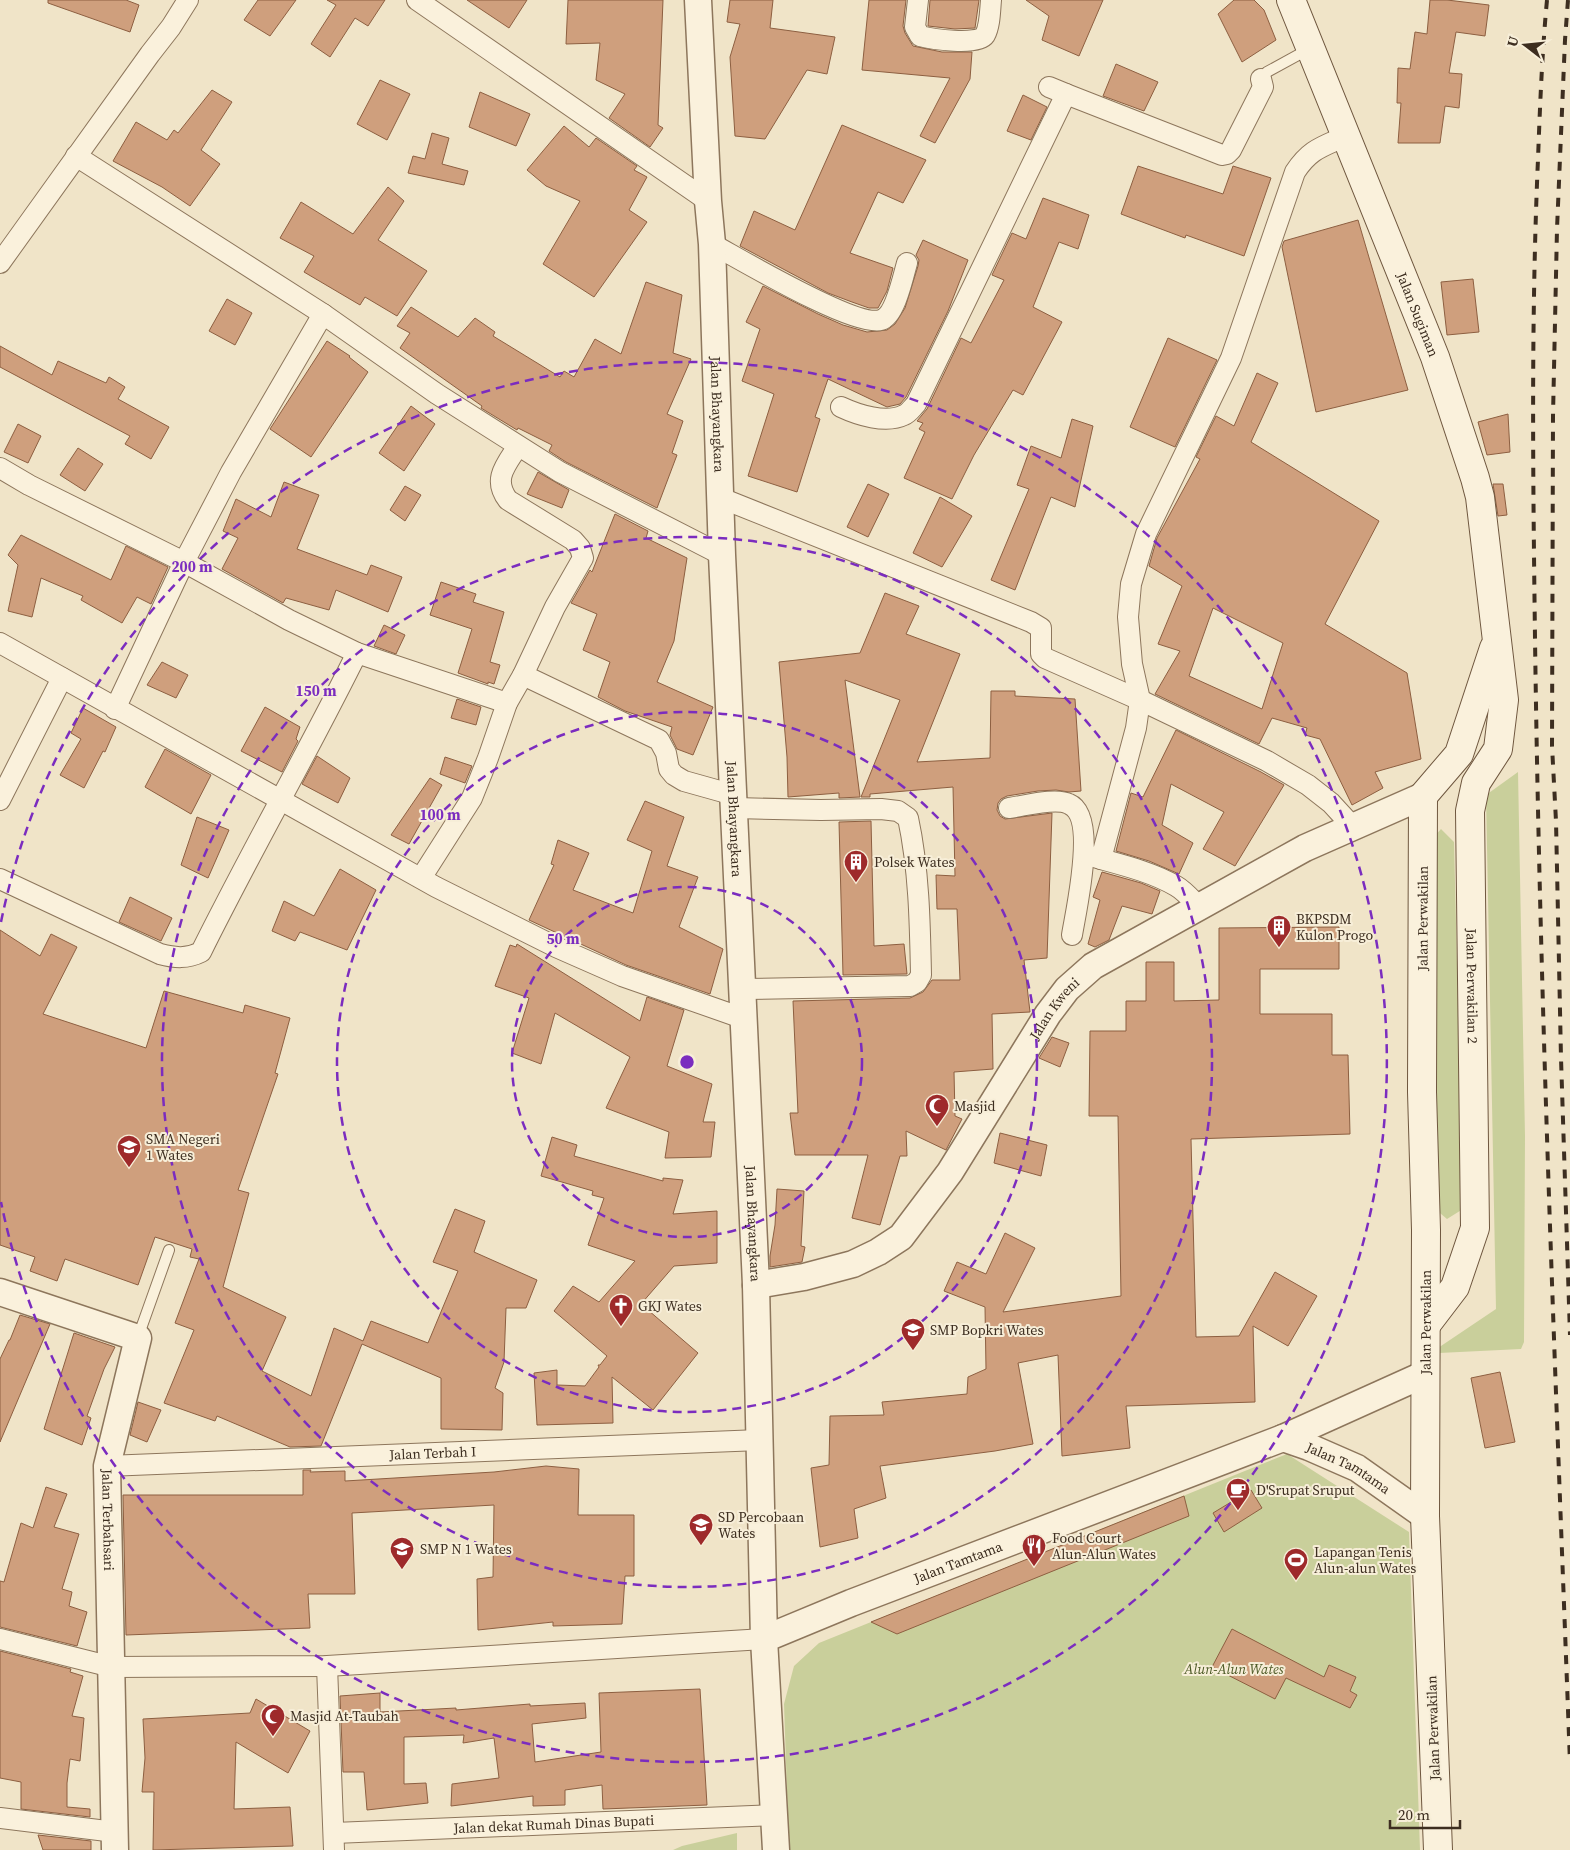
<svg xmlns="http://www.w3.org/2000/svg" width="1570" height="1850" font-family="'Source Serif 4',serif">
<rect width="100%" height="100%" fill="#f0e4c8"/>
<!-- green -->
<path fill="#c9cf9b" d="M1518,772L1525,1136L1524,1342L1521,1349L1439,1353L1438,1348L1496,1309L1486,795Z
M1441,829L1454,842L1463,1209L1447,1219L1434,1208L1430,841Z
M1287,1454L1409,1532L1420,1850H789L784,1704L794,1666L819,1643Z
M737,1833V1850H673L682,1846Z"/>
<!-- building -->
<path fill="#cf9f7d" stroke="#8d5f41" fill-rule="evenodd" d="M48,0H126L139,5L130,32L48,3Z
M258,0H296L270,36L244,20Z
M327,0H385L368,26L355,18L330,57L311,44L336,5Z
M467,0H527L509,28Z
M568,0H663L658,125L663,128L650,147L609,118L625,94L596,80L600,43L566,44Z
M730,0H773L770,28L835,37L827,74L807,70L765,139L735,136L730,57L740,24L727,22Z
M869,0H906L903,26L905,33L913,46L942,52H972L970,79L935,143L920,136L950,78L862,70Z
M930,0H979L975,28L955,29L928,26Z
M1026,0H1103L1079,56L1042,40L1049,16Z
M1234,0H1254L1264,10L1276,40L1242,62L1218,14Z
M1430,0H1447L1489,5L1485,36L1456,32L1449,73L1462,74L1459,108L1445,106L1440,143H1398L1401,103H1397L1398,68L1410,69L1415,32L1427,34Z
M1116,64L1158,82L1144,111L1103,96Z
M380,80L410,94L387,140L357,124Z
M212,90L232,102L201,150L220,164L190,206L162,187L113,161L136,122L167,140L174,130L178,133Z
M480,92L530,114L516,146L469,127Z
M1023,95L1047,107L1031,140L1007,131Z
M842,125L926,160L903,203L878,192L850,253L893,268L887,291L878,308H869L852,302L828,293L740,246L754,211L795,230Z
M564,126L589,147L596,138L637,166L634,170L647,177L629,210L647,222L594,297L543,264L580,201L546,186L527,170Z
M432,133L449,138L442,164L468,171L464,185L408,173L413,156L425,159Z
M1138,166L1223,194L1233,166L1271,178L1244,256L1186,235L1185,238L1121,214Z
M388,187L404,201L378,240L427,271L397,316L365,297L360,305L304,272L314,256L280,238L301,202L353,234Z
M1043,198L1089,215L1078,249L1059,242L1033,307L1062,322L1023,395L1013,390L974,455L952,499L904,478L925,432L919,429L923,423L917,421L927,409L961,338L971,343L1004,280L992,275L1012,233L1026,239Z
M1358,220L1408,390L1316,412L1282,247L1284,241Z
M923,240L968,260L948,311L906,397L900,404L887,407L828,379L815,417L820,419L797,492L748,476L774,394L742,381L760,329L746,322L763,286L818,314L843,325L867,332L887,330L895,324L905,308L918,266L919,260L916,255Z
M1473,279L1479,332L1447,335L1441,282Z
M646,282L682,295L673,353L691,359L667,414L683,421L672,453L677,455L657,508L566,462L549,451L552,445L518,428L517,430L481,408L482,406L400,348L410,333L397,326L411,307L458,337L475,318L495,332L493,336L560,377L564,371L574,377L595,339L621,354Z
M227,299L252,313L235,345L209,331Z
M1168,338L1217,360L1175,447L1130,427Z
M327,341L350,356L349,357L368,372L311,457L270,429Z
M0,346L52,375L58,361L106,383L109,377L125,387L118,399L169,427L151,459L125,444L130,436L0,367Z
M1257,373L1278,383L1251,442L1379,521L1325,624L1407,673L1421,759L1375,772L1383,788L1352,805L1320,739L1305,735L1307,728L1272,718L1259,744L1155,694L1180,651L1158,644L1182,586L1149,566L1157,538L1200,459L1196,457L1216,416L1234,426ZM1213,608L1283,643L1262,709L1189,676Z
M411,406L435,424L404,471L379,453Z
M1508,414L1510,452L1487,455L1478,422Z
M1072,419L1093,426L1075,507L1051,497L1015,590L991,580L1029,489L1017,485L1031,446L1061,458Z
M18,424L41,436L28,463L4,452Z
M78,448L103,464L85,491L60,475Z
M538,472L569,490L562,508L527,494Z
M284,482L319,495L297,549L367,575L371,565L402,577L388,612L336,590L329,610L286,598L283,603L222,569L238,538L223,531L236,499L271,517Z
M868,484L889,494L868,537L847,527Z
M1493,484H1503L1507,515L1498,516Z
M405,486L421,495L405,521L390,510Z
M940,497L972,516L942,567L913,553Z
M615,514L648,531L646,538L687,558L674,641L657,682L713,707L693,755L677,749L670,735L672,727L625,711L598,697L610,662L583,650L597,614L571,603L590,570L592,572Z
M21,535L111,580L126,546L168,567L151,604L137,597L122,623L81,600L83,596L41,578L32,617L8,611L18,565L8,555Z
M441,582L476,594L473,602L504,612L490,662L500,665L494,684L488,682V684L458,673L472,629L430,615Z
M885,593L919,606L906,634L960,654L917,762L990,758L991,691H1015V696L1075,699L1081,791L1069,792L1056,790L1038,791L1007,796L1001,799L998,803L997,810L1000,816L1005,819L1052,813L1047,958L1024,960L1030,1012L992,1014L993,1069L954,1072L955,1116L962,1119L946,1150L906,1131L907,1156H900L880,1225L852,1218L868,1155H795L790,1113H798L793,1001L910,998L923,992L932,980H960L957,909H937L936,875L955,876L953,787L870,794V797H861L900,700L845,680L860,797L839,798V793L788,797L787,757L779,662L860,653Z
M384,625L405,635L396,654L374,646Z
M162,662L188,675L176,698L147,685Z
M457,699L481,707L476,725L451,718Z
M265,707L300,727L296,739L298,741L282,772L241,751Z
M83,708L116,727L105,752L103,751L84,788L60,775L81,739L71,733Z
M1176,730L1261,772L1284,785L1235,866L1203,849L1224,812L1171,784L1162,825L1193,843L1179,874L1149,861L1116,851L1131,793L1143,797Z
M165,749L211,775L191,814L145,787Z
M317,756L350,778L338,803L302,784Z
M445,757L472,766L465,783L440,774Z
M430,778L442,785L409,844L391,835Z
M645,801L684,817L667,866L698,877L679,927L723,949L710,994L626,965L529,920L554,865L551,864L558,840L589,853L573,890L633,913L652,851L627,840Z
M197,817L229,830L208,878L181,865Z
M871,821L874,946L904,944L907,974L843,975L839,822Z
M340,869L376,890L347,950L300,932L295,941L272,931L284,901L314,916Z
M1102,872L1141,883L1160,891L1152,914L1122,906L1109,940L1095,947L1088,944L1100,900L1093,897Z
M130,897L172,918L161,941L119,922Z
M1339,927V969H1260V1014H1332V1055H1348L1350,1134L1191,1139L1196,1337L1239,1336L1275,1272L1317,1296L1288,1346L1253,1326L1255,1402L1126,1406L1130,1448L1062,1456L1058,1355L1018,1363L1033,1444L995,1451L880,1466L886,1498L854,1509L858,1538L820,1547L811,1468L829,1465L830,1416L884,1415L882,1402L967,1394L968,1377L986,1369L985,1307L944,1291L957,1262L986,1274L1005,1233L1035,1248L1003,1312L1121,1296L1118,1116H1089L1090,1031H1126V1001H1146V962H1174V1001L1219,1000V928Z
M0,930L40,956L51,934L77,947L43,1014L146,1048L164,991L243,1013L245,1005L290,1018L275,1073L278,1074L238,1190L249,1193L223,1287L286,1317L262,1371L311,1396L334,1328L363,1341L371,1321L428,1343L458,1271L433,1262L455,1209L485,1221L474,1252L537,1280L526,1308H506L504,1362L495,1388L503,1393L502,1430L441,1429V1378L362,1344L321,1446L290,1447L217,1416L215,1421L164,1403L194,1330L175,1323L199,1259L190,1257L192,1249L155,1237L138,1285L65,1259L57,1281L30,1271L35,1257L0,1245Z
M517,944L640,1021L647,997L684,1010L667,1066L712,1084L703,1122H715L711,1157L665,1158L669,1132L606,1108L630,1057L555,1013L541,1064L512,1053L529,998L495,986L510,945L516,947Z
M1052,1037L1069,1043L1060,1067L1039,1058Z
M1000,1133L1047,1145L1041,1176L994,1163Z
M552,1137L577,1145L574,1156L663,1181V1178L683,1180L673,1214L717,1211V1263L674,1266L641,1304L698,1353L653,1410L612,1377L613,1423L537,1425L534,1373L557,1370V1385L585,1386L599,1367L598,1365H600L607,1356L554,1311L573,1286L599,1302L635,1261L588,1245L604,1198L592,1195L593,1191L541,1176Z
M777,1189L804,1191L801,1246L805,1247L802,1262L770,1267V1256L775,1225Z
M20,1315L50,1324L0,1442V1359L9,1340H10Z
M74,1333L115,1347L104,1369L87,1416L91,1418L82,1445L44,1429Z
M1500,1372L1515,1442L1485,1448L1471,1378Z
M138,1402L161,1410L147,1442L130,1435Z
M546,1466L579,1469L578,1515H634V1576H625L622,1624L553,1626V1622L478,1630L477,1579L493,1577L494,1505L352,1513L355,1594H308L310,1628L126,1635L123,1495H303V1470H311L310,1472L345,1471V1481L494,1472Z
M46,1487L67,1494L54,1527L79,1534L62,1589L72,1592L69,1606L87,1612L77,1646L0,1627V1581L4,1582L21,1523L33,1528Z
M1251,1490L1262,1508L1224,1532L1213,1513Z
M1184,1496L1189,1516L897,1634L871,1622Z
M1232,1629L1324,1677L1329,1665L1356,1677L1350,1691L1357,1695L1350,1708L1286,1678L1275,1699L1212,1667Z
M0,1651L71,1669L70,1672L83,1676L72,1716L84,1718L80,1761L70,1759L67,1783V1807L90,1809V1817L21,1809V1782L0,1778Z
M700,1689L707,1805L603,1809L602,1785L565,1790V1805L533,1806V1796L451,1806L452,1784L499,1778L494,1738L463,1743L464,1735L404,1737V1784L426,1783L428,1803L367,1810L364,1772H343L340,1696L380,1693V1712L456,1708V1710L530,1704V1706L585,1703L586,1718L532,1724L535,1762L601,1752L599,1693Z
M256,1699L310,1731L288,1773L236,1742L234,1809L290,1807L293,1846L153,1850L154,1792H142L145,1758L143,1719L250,1713Z
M38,1835L91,1841V1850H43Z"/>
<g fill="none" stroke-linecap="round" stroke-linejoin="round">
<defs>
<path id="service" d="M1261,79L1267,72L1309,49
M138,1337L169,1250"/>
<g id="minor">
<path d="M417,0L708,201"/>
<path d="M918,0L915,27L920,36C931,39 978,46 985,35C990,26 990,11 991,0"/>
<path d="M1066,94L1222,155L1227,154L1231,150L1263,87L1261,79"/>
<path d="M76,156L323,314L437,394L560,472L722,555"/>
<path d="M712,244C740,259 855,328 881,320C895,316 903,277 907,263"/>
<path d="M0,263L150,54L171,27L188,0"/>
<path d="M841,407C858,415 886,424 904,415C909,413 912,408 916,404L1066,94L1049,87"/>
<path d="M0,468L29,485L184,562L289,620L357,653L507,703"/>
<path d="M721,498L1031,622L1041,628V654L1045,658L1140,700L1267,761L1308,785L1331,803L1353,827"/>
<path d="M0,643L436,887L556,947L622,976L745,1019"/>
<path d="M523,675L659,740L666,753L669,769L674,775L684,781L734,795"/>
<path d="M115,709L184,562L231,472L323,314"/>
<path d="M0,800L62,678"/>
<path d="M735,808L821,810L881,809L898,811L908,818C919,869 920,923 921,975L917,982L910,986L744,989"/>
<path d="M1009,808C1025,806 1055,797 1069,804C1098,816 1076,910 1072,935"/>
<path d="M1090,856C1118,864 1150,871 1176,886C1185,891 1192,900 1199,907"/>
<path d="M1101,859L1136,728L1140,700L1132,664L1128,617L1131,584L1146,534L1231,358L1295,172C1310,149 1322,147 1346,136"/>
<path d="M421,878L472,798L488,758L507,703L523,675L555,607L583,558L580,548L573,540L508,500C492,479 506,465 518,446"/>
<path d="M0,879L160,954C175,958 187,959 201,952C251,851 307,754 357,653"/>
<path id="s1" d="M107,1466L760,1440"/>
<path d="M0,1639L112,1667L327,1666L764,1639"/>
<path d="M327,1666L334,1850"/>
<path d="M0,1818L115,1832"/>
<path id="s2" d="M334,1833L775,1815"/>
</g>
<g id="tertiary">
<path id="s3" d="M698,0L708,201L712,244L722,555L756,1285L764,1639"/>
<path id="s4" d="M756,1285L804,1277L853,1264L878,1252L901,1237L950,1172L1048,1014L1067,989L1093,966L1305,848L1423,796"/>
<path id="s5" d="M0,1292L138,1338L107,1466L115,1850"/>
<path d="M1283,1438L1425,1374"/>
<path id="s6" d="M776,1850L764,1639L851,1603L1283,1438L1309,1447L1357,1468L1425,1516"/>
</g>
<g id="secondary">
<path id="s7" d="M1291,0L1435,357L1475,478L1480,497L1504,700L1498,749L1476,783L1470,811L1475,1228L1455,1287L1426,1325"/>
<path id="s8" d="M1438,1850L1425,1516L1426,1230L1422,1092L1423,796L1459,754L1494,648"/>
</g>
</defs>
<!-- service casing -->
<use href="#service" stroke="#8d765c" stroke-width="12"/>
<!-- minor casing -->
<use href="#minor" stroke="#8d765c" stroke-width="22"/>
<!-- tertiary casing -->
<use href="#tertiary" stroke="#8d765c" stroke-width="29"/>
<!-- secondary casing -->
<use href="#secondary" stroke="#6f573f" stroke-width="30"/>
<!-- service -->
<use href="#service" stroke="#faf1dc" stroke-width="10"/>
<!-- minor -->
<use href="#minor" stroke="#faf1dc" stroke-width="20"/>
<!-- tertiary -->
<use href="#tertiary" stroke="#faf1dc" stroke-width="26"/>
<!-- secondary -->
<use href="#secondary" stroke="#faf1dc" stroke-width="28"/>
<!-- rail -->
<path stroke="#3d2e20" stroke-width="4" stroke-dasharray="9 9" stroke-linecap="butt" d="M1547,0C1542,53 1540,106 1538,159C1531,319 1533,478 1535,638C1540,1013 1556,1388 1570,1763
M1568,0L1565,40L1557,229L1553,416L1552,746L1556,821L1561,1058L1570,1335"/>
</g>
<!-- distance rings -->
<g fill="none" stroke="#7b2cbf" stroke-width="2.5" stroke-dasharray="9 6">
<circle cx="687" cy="1062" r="175"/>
<circle cx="687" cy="1062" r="350"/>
<circle cx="687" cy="1062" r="525"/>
<path d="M1 922A700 700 0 1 1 1 1202"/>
</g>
<!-- icons -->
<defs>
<symbol id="building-pin" viewBox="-11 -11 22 30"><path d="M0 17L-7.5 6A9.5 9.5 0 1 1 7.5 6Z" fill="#9e2a2b" stroke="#f7eed8"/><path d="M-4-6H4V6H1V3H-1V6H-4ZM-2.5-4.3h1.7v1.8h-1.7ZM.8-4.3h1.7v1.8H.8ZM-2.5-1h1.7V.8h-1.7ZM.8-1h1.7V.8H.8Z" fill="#fff"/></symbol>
<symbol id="mosque-pin" viewBox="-11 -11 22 30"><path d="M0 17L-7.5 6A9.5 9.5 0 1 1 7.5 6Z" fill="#9e2a2b" stroke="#f7eed8"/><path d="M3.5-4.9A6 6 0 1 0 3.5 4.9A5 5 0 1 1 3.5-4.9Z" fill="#fff"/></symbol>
<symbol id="school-pin" viewBox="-11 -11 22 30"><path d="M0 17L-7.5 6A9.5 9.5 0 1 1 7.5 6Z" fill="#9e2a2b" stroke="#f7eed8"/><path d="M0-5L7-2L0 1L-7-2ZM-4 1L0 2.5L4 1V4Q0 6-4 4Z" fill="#fff"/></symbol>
<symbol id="church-pin" viewBox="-11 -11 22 30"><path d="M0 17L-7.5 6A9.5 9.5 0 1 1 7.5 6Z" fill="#9e2a2b" stroke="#f7eed8"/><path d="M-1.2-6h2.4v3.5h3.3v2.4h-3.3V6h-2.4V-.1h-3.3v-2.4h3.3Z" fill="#fff"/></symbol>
<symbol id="cafe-pin" viewBox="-11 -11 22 30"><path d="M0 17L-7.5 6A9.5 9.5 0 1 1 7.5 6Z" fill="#9e2a2b" stroke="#f7eed8"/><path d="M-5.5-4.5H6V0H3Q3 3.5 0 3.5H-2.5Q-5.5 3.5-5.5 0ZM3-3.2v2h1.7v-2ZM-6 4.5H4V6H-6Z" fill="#fff"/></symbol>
<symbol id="restaurant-pin" viewBox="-11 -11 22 30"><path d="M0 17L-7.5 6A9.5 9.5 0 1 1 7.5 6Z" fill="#9e2a2b" stroke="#f7eed8"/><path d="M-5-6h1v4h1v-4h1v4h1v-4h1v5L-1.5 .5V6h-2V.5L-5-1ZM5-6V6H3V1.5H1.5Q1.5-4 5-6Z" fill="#fff"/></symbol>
<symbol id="stadium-pin" viewBox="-11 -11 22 30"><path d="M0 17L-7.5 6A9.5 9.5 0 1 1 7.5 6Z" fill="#9e2a2b" stroke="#f7eed8"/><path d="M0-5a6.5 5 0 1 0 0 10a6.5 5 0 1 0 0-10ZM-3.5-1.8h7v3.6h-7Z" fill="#fff"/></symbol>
</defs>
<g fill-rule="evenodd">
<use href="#building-pin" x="842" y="848" width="28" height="38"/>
<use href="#building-pin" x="1265" y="913" width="28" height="38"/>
<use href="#mosque-pin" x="923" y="1092" width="28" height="38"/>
<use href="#school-pin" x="115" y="1133" width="28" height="38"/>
<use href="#church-pin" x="607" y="1292" width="28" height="38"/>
<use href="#school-pin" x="899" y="1316" width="28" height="38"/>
<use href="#cafe-pin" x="1224" y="1476" width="28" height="38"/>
<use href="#school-pin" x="687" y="1511" width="28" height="38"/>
<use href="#restaurant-pin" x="1020" y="1532" width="28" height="38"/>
<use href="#school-pin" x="388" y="1535" width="28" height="38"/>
<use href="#stadium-pin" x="1282" y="1546" width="28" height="38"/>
<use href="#mosque-pin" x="259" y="1702" width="28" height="38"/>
</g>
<g text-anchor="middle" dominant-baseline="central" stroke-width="4" stroke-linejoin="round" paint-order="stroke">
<!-- street labels -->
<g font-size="14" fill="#3d2e20" stroke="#f7eed8">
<text stroke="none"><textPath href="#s7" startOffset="339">Jalan Sugiman</textPath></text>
<text stroke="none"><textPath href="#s3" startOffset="415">Jalan Bhayangkara</textPath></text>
<text stroke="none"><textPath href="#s3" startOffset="820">Jalan Bhayangkara</textPath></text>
<text stroke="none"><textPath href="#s8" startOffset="932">Jalan Perwakilan</textPath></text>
<text stroke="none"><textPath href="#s7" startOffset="1030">Jalan Perwakilan 2</textPath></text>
<text stroke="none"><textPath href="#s4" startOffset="430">Jalan Kweni</textPath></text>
<text stroke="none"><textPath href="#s3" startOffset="1225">Jalan Bhayangkara</textPath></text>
<text stroke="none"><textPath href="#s8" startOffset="528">Jalan Perwakilan</textPath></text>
<text stroke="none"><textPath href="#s1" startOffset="326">Jalan Terbah I</textPath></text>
<text stroke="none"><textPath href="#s6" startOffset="840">Jalan Tamtama</textPath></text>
<text stroke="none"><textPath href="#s5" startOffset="331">Jalan Terbahsari</textPath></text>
<text stroke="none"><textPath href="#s6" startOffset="420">Jalan Tamtama</textPath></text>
<text transform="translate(1433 1728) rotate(-92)">Jalan Perwakilan</text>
<text stroke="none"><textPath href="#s2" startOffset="220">Jalan dekat Rumah Dinas Bupati</textPath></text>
</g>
<!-- poi labels -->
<g font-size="14" fill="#3d2e20" stroke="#f7eed8" text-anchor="start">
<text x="874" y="862">Polsek Wates</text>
<text x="1296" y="919">BKPSDM<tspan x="1296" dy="16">Kulon Progo</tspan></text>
<text x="954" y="1106">Masjid</text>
<text x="146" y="1139">SMA Negeri<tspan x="146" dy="16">1 Wates</tspan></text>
<text x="638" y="1306">GKJ Wates</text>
<text x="930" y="1330">SMP Bopkri Wates</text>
<text x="1256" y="1490">D'Srupat Sruput</text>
<text x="718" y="1517">SD Percobaan<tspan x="718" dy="16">Wates</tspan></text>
<text x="1052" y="1538">Food Court<tspan x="1052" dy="16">Alun-Alun Wates</tspan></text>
<text x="420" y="1549">SMP N 1 Wates</text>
<text x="1314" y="1552">Lapangan Tenis<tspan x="1314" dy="16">Alun-alun Wates</tspan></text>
<text x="290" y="1716">Masjid At-Taubah</text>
</g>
<!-- park labels -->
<g font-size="14" font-style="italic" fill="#4d5a26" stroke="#f7eed8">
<text x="1234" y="1669">Alun-Alun Wates</text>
</g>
</g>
<circle cx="687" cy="1062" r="8" fill="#7b2cbf" stroke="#f7eed8" stroke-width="2.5"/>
<g font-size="15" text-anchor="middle" font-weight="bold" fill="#7b2cbf" stroke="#f7eed8" stroke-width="4" stroke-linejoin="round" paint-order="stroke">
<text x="192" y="572">200 m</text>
<text x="316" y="696">150 m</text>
<text x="440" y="820">100 m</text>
<text x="563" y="944">50 m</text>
</g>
<!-- north arrow -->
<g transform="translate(1525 45) rotate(286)" stroke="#f7eed8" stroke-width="4" paint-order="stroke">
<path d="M0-4L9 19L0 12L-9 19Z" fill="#3d2e20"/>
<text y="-8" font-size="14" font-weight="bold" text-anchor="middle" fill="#3d2e20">U</text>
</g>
<!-- scale -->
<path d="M1390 1820v8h70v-8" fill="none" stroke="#3d2e20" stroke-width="2.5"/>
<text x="1398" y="1820" font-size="15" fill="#3d2e20" stroke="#f7eed8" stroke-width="4" paint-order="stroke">20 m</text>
</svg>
